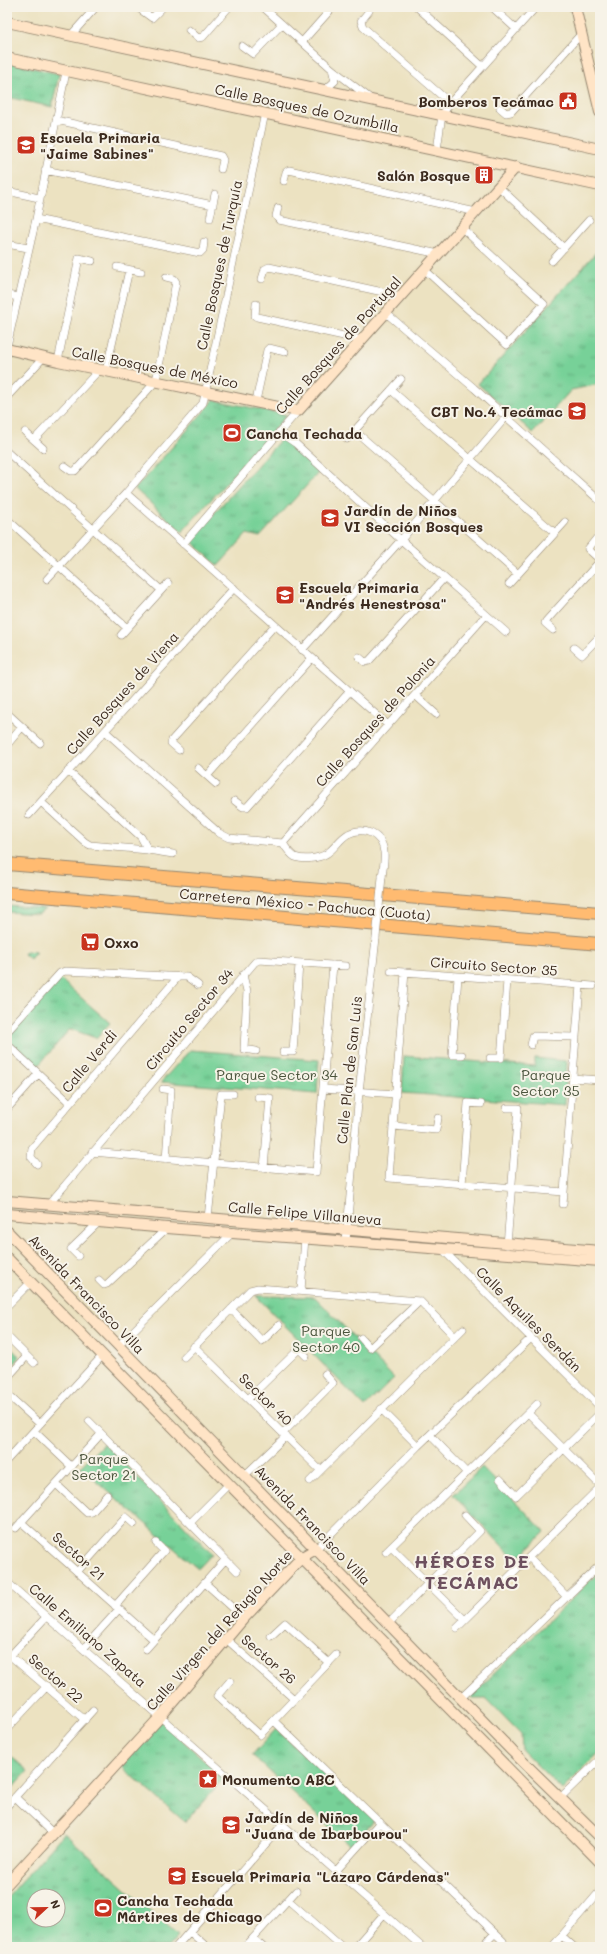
<svg xmlns="http://www.w3.org/2000/svg" width="607" height="1954" font-family="Mali,sans-serif">
<defs>
<pattern id="park-tufts" width="24" height="20" patternUnits="userSpaceOnUse"><rect width="24" height="20" fill="#77d198"/><path d="M3 7l-1-3M5 7V3M7 7l1-3M15 17l-1-3M17 17v-4M19 17l1-3" fill="none" stroke="#63aa7b"/></pattern>
<pattern id="garden-dots" width="8" height="8" patternUnits="userSpaceOnUse"><rect width="8" height="8" fill="#77d198"/><path d="M2 2h.1M6 6h.1" fill="none" stroke="#63aa7b" stroke-width="1.8" stroke-linecap="round"/></pattern>
</defs>
<rect width="100%" height="100%" fill="#f7f3e8"/>
<filter id="ink" filterUnits="userSpaceOnUse"><feTurbulence type="fractalNoise" baseFrequency=".025" numOctaves="2"/><feDisplacementMap in="SourceGraphic" scale="8" xChannelSelector="R" yChannelSelector="G"/><feConvolveMatrix kernelMatrix="1 2 1 2 8 2 1 2 1" color-interpolation-filters="sRGB"/></filter>
<filter id="wash" filterUnits="userSpaceOnUse"><feTurbulence type="fractalNoise" baseFrequency=".012" numOctaves="4" result="noise"/><feDisplacementMap in="SourceGraphic" scale="16" xChannelSelector="R" yChannelSelector="G"/><feGaussianBlur stdDeviation="0.9" result="paint"/><feColorMatrix in="noise" values="0 0 0 0 0 0 0 0 0 0 0 0 0 0 0 0 0 1.4 0 .05"/><feComposite in="paint" operator="in"/></filter>
<g filter="url(#wash)">
<rect width="100%" height="100%" fill="#ece2c1"/>
<!-- grass -->
<path fill="#77d198" stroke="#597e5b" d="M7,906L45,909L39,914L7,912Z"/>
<!-- park -->
<path fill="url(#park-tufts)" stroke="#597e5b" fill-rule="evenodd" d="M7,62L59,74L52,107L7,97Z
M600,248V384L571,390L533,433L478,384Z
M214,400L287,415L182,532L135,489Z
M282,438L319,472L260,537L247,534L218,566L190,540Z
M60,979L110,1023L96,1038L73,1030H69L38,1066L7,1039Z
M190,1050L319,1060L317,1094L161,1082Z
M404,1056L535,1066V1058L567,1061L565,1105L402,1093Z
M256,1296L315,1297L394,1378L365,1407Z
M7,1344L20,1357L7,1372Z
M104,1443L212,1554L198,1569L80,1467Z
M482,1467L545,1532L516,1560L453,1495Z
M599,1572L600,1574V1752L562,1790L522,1750L521,1734L487,1699H473L471,1696Z
M161,1721L224,1778L185,1822L121,1766Z
M276,1729L375,1820L351,1847L252,1755Z
M7,1753L28,1771L7,1794Z
M64,1833L178,1936L168,1947H7V1898ZM34,1896H58V1920H34Z"/>
<!-- garden -->
<path fill="url(#garden-dots)" stroke="#597e5b" d="M26,951L36,952L30,959L24,954Z"/>
</g>
<g filter="url(#ink)">
<g fill="none" stroke-linecap="round" stroke-linejoin="round">
<defs>
<path id="street" d="M263,7L332,69L371,99
M417,7L482,66
M492,7L516,29
M141,10L152,18L163,7
M369,11L361,21L363,27L450,103
M189,30L198,38L203,37L229,7
M71,35L96,7
M302,42L333,7
M242,46L253,54L282,24
M325,90L335,81L332,69
M500,108L506,113L511,112L581,34
M56,120L221,156L223,160L221,169
M437,150L442,115L450,103L536,7
M45,170L213,205
M284,181L286,172L289,170L476,212
M499,187L564,248
M7,191L39,198
M278,208L276,216L279,220L439,254
M210,218L215,194
M36,219L200,253L203,250L204,242
M7,244L28,248
M552,261L589,220
M117,267L141,272
M425,270L507,345L544,304L462,228
M262,279L265,269L269,267L401,296
M7,295L18,297
M256,304L255,316L257,317L362,340
M386,313L474,388L600,501
M7,346L36,219L66,72
M58,361L79,258L92,261
M106,371L129,270
M391,390L555,533
M7,397L43,358
M256,401L267,350L269,348L285,352
M355,431L518,574
M25,432L43,448
M279,432L295,443L401,540L506,632
M347,439L401,379
M34,440L99,370
M7,452L161,590
M64,466L71,471H75L156,381L176,282L174,279L166,277
M126,493L388,725
M7,519L127,628
M600,534L588,549L600,560
M183,544L298,411
M47,579L126,493L203,403L265,113
M509,584L565,522
M553,630L545,623L546,621L600,561
M121,635L168,583
M574,648L582,655L600,636
M302,650L401,540L506,417
M359,657L365,662L369,661L444,578
M415,695L436,714
M7,713L40,743
M105,731L219,833L229,838L283,843C286,848 290,854 295,857C305,861 323,858 330,851C336,846 341,838 348,834C364,826 382,834 384,852C385,860 383,869 382,877
M7,745L22,727
M179,750L171,743L172,740L275,625
M198,768L216,784
M68,771L141,837L148,850
M207,776L312,658
M235,801L243,807H247L350,691
M41,802L85,842L90,845L148,850L173,854
M29,815L234,588
M283,843L486,615
M391,971L580,985L564,1192L389,1178L405,972
M243,975L247,991L244,1049L256,1051
M458,977L452,1055H462
M580,985L593,986
M7,1032L60,973L65,971L187,977L198,985
M7,1044L70,1103
M531,1045L533,1036L575,1037
M283,1052H293L299,964
M490,1058H501L507,981
M572,1078L600,1080
M163,1089L171,1090L166,1159
M323,1089L396,1094
M258,1097L270,1098L264,1168
M7,1109L38,1074
M394,1126L436,1130L438,1118
M92,1152L316,1172L333,965
M37,1164L31,1157L32,1148L178,977
M462,1185L468,1103L481,1104
M49,1204L255,962L259,960L346,966
M563,1204L564,1192
M208,1218L221,1094H233
M346,1241L359,1092L376,938
M507,1245L518,1108H507
M441,1248L600,1407
M78,1256L71,1249L100,1221
M99,1280L104,1285L107,1284L167,1228
M301,1291L305,1238
M7,1306L31,1282
M231,1309L262,1341L279,1325
M7,1336L34,1363
M361,1338L370,1348L420,1301
M118,1346L233,1232
M194,1346L320,1470
M184,1357L250,1290L258,1288L420,1301L455,1337
M7,1378L27,1356
M7,1394L40,1424
M248,1399L299,1349L306,1356
M381,1409L418,1446
M528,1413L600,1485
M89,1421L237,1571
M34,1431L72,1467
M283,1433L333,1383L325,1374
M430,1435L467,1473
M7,1460L103,1355
M244,1476L286,1436
M500,1479L516,1496L600,1413
M310,1481L463,1329
M56,1484L87,1513L92,1512L107,1495
M21,1522L154,1640
M190,1523L229,1484
M16,1528L101,1434
M391,1547L465,1620
M316,1549L418,1446L530,1339
M386,1552L537,1404
M529,1557L567,1597
M77,1572L126,1517L134,1524
M7,1582L422,1947
M205,1583L244,1618
M115,1606L164,1551L156,1543
M389,1623L480,1531L465,1515
M457,1628L600,1487
M271,1636L285,1623L329,1663
M226,1639L294,1699
M83,1649L119,1609
M146,1649L225,1560
M7,1653L85,1720
M10,1656L46,1617
M230,1681L217,1696L260,1735L336,1655
M461,1698L600,1565
M274,1721L503,1941
M7,1729L47,1686
M15,1797L53,1833
M560,1798L600,1759
M7,1806L93,1710
M336,1871L380,1822
M288,1900L342,1947
M190,1932L207,1947
M562,1936L574,1947
M253,1938L263,1947
M176,1947L283,1824
M245,1947L296,1891
M355,1947L384,1914
M482,1947L494,1934
M552,1947L600,1891"/>
<path id="secondary" d="M575,7L600,112
M7,22L600,149
M7,58L600,186
M7,349L58,361L298,411L516,167
M7,1201L600,1251
M7,1214L167,1228L600,1261
M7,1231L512,1751L600,1837
M7,1258L600,1862
M7,1884L161,1716L244,1618L302,1557L316,1549"/>
<path id="highway" d="M7,864L600,913
M7,893L600,944"/>
</defs>
<!-- street casing -->
<use href="#street" stroke="#948670" stroke-width="8"/>
<!-- secondary casing -->
<use href="#secondary" stroke="#948670" stroke-width="12"/>
<!-- highway casing -->
<use href="#highway" stroke="#948670" stroke-width="14"/>
<!-- street -->
<use href="#street" stroke="#fff" stroke-width="7"/>
<!-- secondary -->
<use href="#secondary" stroke="#ffe4c6" stroke-width="10"/>
<!-- highway -->
<use href="#highway" stroke="#ffbb71" stroke-width="12"/>
<defs>
<path id="street-bridge" d="M376,938L382,877"/>
</defs>
<!-- street-bridge casing -->
<use href="#street-bridge" stroke="#948670" stroke-width="8" stroke-linecap="butt"/>
<!-- street-bridge -->
<use href="#street-bridge" stroke="#fff" stroke-width="7"/>
</g>
</g>
<!-- icons -->
<defs>
<symbol id="civic-square" viewBox="-11 -11 22 22"><rect x="-9" y="-9" width="18" height="18" rx="4" fill="#c8321e" stroke="#f7f3e8"/><path d="M-.6-6.5H3V-4.5H.6V-3L4-1V1h2V6H-6V1h2V-1L-.6-3ZM-1.2 2.5V6h2.4V2.5Z" fill="#fff"/></symbol>
<symbol id="school-square" viewBox="-11 -11 22 22"><rect x="-9" y="-9" width="18" height="18" rx="4" fill="#c8321e" stroke="#f7f3e8"/><path d="M0-5L7-2L0 1L-7-2ZM-4 1L0 2.5L4 1V4Q0 6-4 4Z" fill="#fff"/></symbol>
<symbol id="building-square" viewBox="-11 -11 22 22"><rect x="-9" y="-9" width="18" height="18" rx="4" fill="#c8321e" stroke="#f7f3e8"/><path d="M-4-6H4V6H1V3H-1V6H-4ZM-2.5-4.3h1.7v1.8h-1.7ZM.8-4.3h1.7v1.8H.8ZM-2.5-1h1.7V.8h-1.7ZM.8-1h1.7V.8H.8Z" fill="#fff"/></symbol>
<symbol id="stadium-square" viewBox="-11 -11 22 22"><rect x="-9" y="-9" width="18" height="18" rx="4" fill="#c8321e" stroke="#f7f3e8"/><path d="M0-5a6.5 5 0 1 0 0 10a6.5 5 0 1 0 0-10ZM-3.5-1.8h7v3.6h-7Z" fill="#fff"/></symbol>
<symbol id="supermarket-square" viewBox="-11 -11 22 22"><rect x="-9" y="-9" width="18" height="18" rx="4" fill="#c8321e" stroke="#f7f3e8"/><path d="M-6-5.5h2.5l.6 2H6L4.5 2H-2.5L-4.4-4H-6ZM-1.5 3.2a1.3 1.3 0 1 0 .1 0ZM3 3.2a1.3 1.3 0 1 0 .1 0Z" fill="#fff"/></symbol>
<symbol id="sight-square" viewBox="-11 -11 22 22"><rect x="-9" y="-9" width="18" height="18" rx="4" fill="#c8321e" stroke="#f7f3e8"/><path d="M0-6L1.8-2.2L6-1.7L2.9 1.2L3.7 5.4L0 3.3L-3.7 5.4L-2.9 1.2L-6-1.7L-1.8-2.2Z" fill="#fff"/></symbol>
</defs>
<g fill-rule="evenodd">
<use href="#civic-square" x="557" y="90" width="22" height="22"/>
<use href="#school-square" x="15" y="134" width="22" height="22"/>
<use href="#building-square" x="473" y="164" width="22" height="22"/>
<use href="#school-square" x="566" y="400" width="22" height="22"/>
<use href="#stadium-square" x="221" y="422" width="22" height="22"/>
<use href="#school-square" x="319" y="507" width="22" height="22"/>
<use href="#school-square" x="274" y="584" width="22" height="22"/>
<use href="#supermarket-square" x="79" y="931" width="22" height="22"/>
<use href="#sight-square" x="197" y="1768" width="22" height="22"/>
<use href="#school-square" x="220" y="1814" width="22" height="22"/>
<use href="#school-square" x="166" y="1865" width="22" height="22"/>
<use href="#stadium-square" x="92" y="1897" width="22" height="22"/>
</g>
<g text-anchor="middle" dominant-baseline="central" stroke-width="4" stroke-linejoin="round" paint-order="stroke">
<!-- poi labels -->
<g font-size="14" font-weight="bold" fill="#3b2a1e" stroke="#f7f3e8" text-anchor="start">
<text x="554" y="101" text-anchor="end">Bomberos Tecámac</text>
<text x="40" y="137">Escuela Primaria<tspan x="40" dy="16">"Jaime Sabines"</tspan></text>
<text x="470" y="175" text-anchor="end">Salón Bosque</text>
<text x="563" y="411" text-anchor="end">CBT No.4 Tecámac</text>
<text x="246" y="433">Cancha Techada</text>
<text x="344" y="510">Jardín de Niños<tspan x="344" dy="16">VI Sección Bosques</tspan></text>
<text x="299" y="587">Escuela Primaria<tspan x="299" dy="16">"Andrés Henestrosa"</tspan></text>
<text x="104" y="942">Oxxo</text>
<text x="222" y="1779">Monumento ABC</text>
<text x="245" y="1817">Jardín de Niños<tspan x="245" dy="16">"Juana de Ibarbourou"</tspan></text>
<text x="191" y="1876">Escuela Primaria "Lázaro Cárdenas"</text>
<text x="117" y="1900">Cancha Techada<tspan x="117" dy="16">Mártires de Chicago</tspan></text>
</g>
<!-- street labels -->
<g font-size="14" fill="#3b2a1e" stroke="#f7f3e8">
<text transform="translate(307 108) rotate(12)">Calle Bosques de Ozumbilla</text>
<text transform="translate(219 265) rotate(-78)">Calle Bosques de Turquía</text>
<text transform="translate(338 345) rotate(-48)">Calle Bosques de Portugal</text>
<text transform="translate(155 367) rotate(11)">Calle Bosques de México</text>
<text transform="translate(122 693) rotate(-48)">Calle Bosques de Viena</text>
<text transform="translate(375 721) rotate(-48)">Calle Bosques de Polonia</text>
<text transform="translate(305 904) rotate(5)">Carretera México - Pachuca (Cuota)</text>
<text transform="translate(494 966) rotate(4)">Circuito Sector 35</text>
<text transform="translate(189 1019) rotate(-50)">Circuito Sector 34</text>
<text transform="translate(89 1061) rotate(-50)">Calle Verdi</text>
<text transform="translate(349 1070) rotate(-84)">Calle Plan de San Luis</text>
<text transform="translate(305 1213) rotate(5)">Calle Felipe Villanueva</text>
<text transform="translate(87 1294) rotate(46)">Avenida Francisco Villa</text>
<text transform="translate(529 1319) rotate(45)">Calle Aquiles Serdán</text>
<text transform="translate(266 1399) rotate(44)">Sector 40</text>
<text transform="translate(313 1525) rotate(46)">Avenida Francisco Villa</text>
<text transform="translate(79 1556) rotate(42)">Sector 21</text>
<text transform="translate(219 1630) rotate(-48)">Calle Virgen del Refugio Norte</text>
<text transform="translate(88 1635) rotate(41)">Calle Emiliano Zapata</text>
<text transform="translate(269 1659) rotate(41)">Sector 26</text>
<text transform="translate(56 1678) rotate(41)">Sector 22</text>
</g>
<!-- park labels -->
<g font-size="14" fill="#4a543c" stroke="#f7f3e8">
<text x="277" y="1074">Parque Sector 34</text>
<text x="546" y="1074">Parque<tspan x="546" dy="16">Sector 35</tspan></text>
<text x="326" y="1330">Parque<tspan x="326" dy="16">Sector 40</tspan></text>
<text x="104" y="1458">Parque<tspan x="104" dy="16">Sector 21</tspan></text>
</g>
<!-- district labels -->
<g font-size="18" font-weight="bold" letter-spacing="1" fill="#6d505e" stroke="#f7f3e8">
<text x="472" y="1561">HÉROES DE<tspan x="472" dy="21">TECÁMAC</tspan></text>
</g>
</g>
<!-- margin -->
<rect width="607" height="1954" fill="none" stroke="#f7f3e8" stroke-width="24"/>
<!-- north arrow -->
<g transform="translate(46 1908) rotate(68)"><circle r="19" fill="#f7f3e8" stroke="#aca397"/>
<path d="M0-3L7 15L0 10L-7 15Z" fill="#c8321e"/>
<text y="-6" font-size="11" font-weight="bold" text-anchor="middle" fill="#3b2a1e">N</text>
</g>
</svg>
